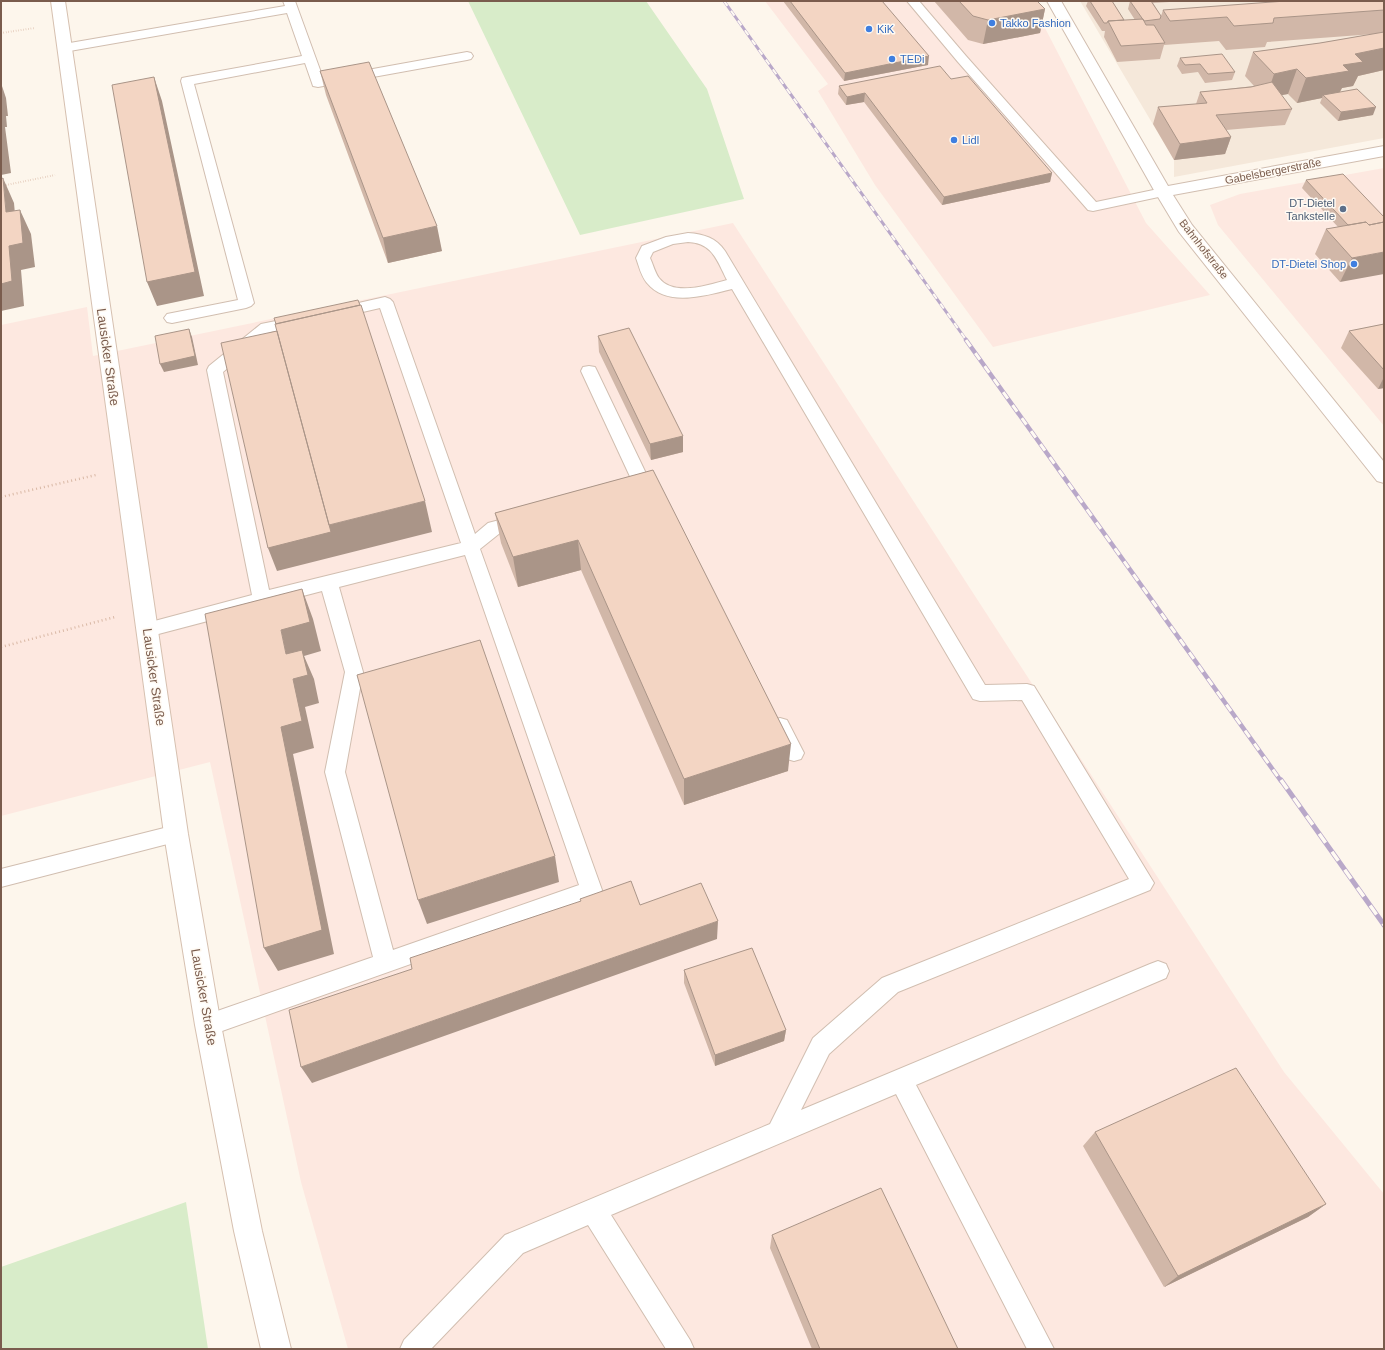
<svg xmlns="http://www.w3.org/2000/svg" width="1385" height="1350" font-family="Arial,sans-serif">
<rect width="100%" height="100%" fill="#fdf6ec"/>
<!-- residential -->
<path fill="#f5e8da" d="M1080,1H1384V138L1174,177V160Z"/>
<!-- commercial -->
<path fill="#fde8e0" d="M765,1H1031L1146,223L1210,295L993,347L875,185L818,91L828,84Z
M1384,168V426L1218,225L1210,205L1240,194Z
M733,223L1284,1072L1384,1194V1349H348L301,1182L210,762L1,816V325L87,307L93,356Z"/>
<!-- green -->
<path fill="#d8ecc9" d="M468,1H646L707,89L744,199L580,235Z
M186,1202L208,1349H1V1267Z"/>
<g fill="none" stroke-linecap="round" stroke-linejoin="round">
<defs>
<path id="service" d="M283,1H295L323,78L467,52L471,53L473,56L471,59L467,60L318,87L313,86L312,83L305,63L194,84L254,303L251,306L246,308L172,323L167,322L164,318L167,314L238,300L181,81L182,78L187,77L302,56L287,13L64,52L60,51L58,48L60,45L64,44L285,6Z
M907,1H919L966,56L1096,202L1163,188L1168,189L1170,192L1168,195L1093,211L1088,210L958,62Z
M688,233C704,234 716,238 725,251L985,685L1027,684L1034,686L1154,883L1150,890L898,992L829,1054L801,1110L1150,964L1158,961L1166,964L1169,971L1166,978L916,1085L1054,1349H1027L896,1094L611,1215L690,1340L694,1349H666L588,1225L523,1253L431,1349H400L404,1340L505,1235L770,1124L813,1038L882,978L1129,879L1022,700L980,701L973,699L732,289C707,295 667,308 647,283C641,276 639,266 636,258L642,246L666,237ZM688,242C713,243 717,261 727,280C708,285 674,297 659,278C655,273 653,264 650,258L653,252L673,244Z
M385,297L390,299L393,302L475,534L488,523L522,514L528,515L531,520L528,525L500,533L480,549L602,890L599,897L591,900L208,1036L200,1033L197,1025L200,1017L373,957L325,772L345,672L322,591L147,637L140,635L138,630L140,625L147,623L252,595L207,370L209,366L261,324L301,316L306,317L309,321L306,325L271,332L223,372L269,590L461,543L380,308L337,318L332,317L329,313L332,309ZM465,555L579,885L393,950L345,772L363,672L339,587Z
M589,366L595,367L597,371L652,486L649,490L631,496L625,494L622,490L625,486L633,483L581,371L583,367Z
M780,718L787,720L804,753L801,759L794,761L787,759L770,726L773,720Z
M176,825L183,828L186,834L183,840L1,887V869Z"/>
<path id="minor" d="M1047,1H1061L1168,186L1384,146V156L1173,195L1192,225L1384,462V483L1377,481L1179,232L1155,192Z"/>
<path id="secondary" d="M51,1H65L188,834L221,1025L262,1231L291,1349H261L234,1231L195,1025L164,834Z"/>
</defs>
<!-- service casing -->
<use href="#service" stroke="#d1beb0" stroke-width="2"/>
<!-- minor casing -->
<use href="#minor" stroke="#d1beb0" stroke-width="2"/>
<!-- secondary casing -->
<use href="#secondary" stroke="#d6c0b0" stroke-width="2"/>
<!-- path-far1 -->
<path stroke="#d9b8a5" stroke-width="2" stroke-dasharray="0.5 2" stroke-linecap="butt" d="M1,33L35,28
M1,186L55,175"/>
<!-- path -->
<path stroke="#d9b8a5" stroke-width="2.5" stroke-dasharray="1 3" stroke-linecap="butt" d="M1,497L96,475
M1,647L115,617"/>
<!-- service -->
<use href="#service" fill="#fff" fill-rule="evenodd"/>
<!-- minor -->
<use href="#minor" fill="#fff" fill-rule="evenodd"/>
<!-- secondary -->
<use href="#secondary" fill="#fff" fill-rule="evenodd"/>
<defs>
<path id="rail-far2" d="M724,1L967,341"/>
<path id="rail-far1" d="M966,340L1281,781"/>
<path id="rail" d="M1281,780L1384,925"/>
</defs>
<!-- rail-far2 casing -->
<use href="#rail-far2" stroke="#b9a8c9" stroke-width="3"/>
<!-- rail-far1 casing -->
<use href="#rail-far1" stroke="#b9a8c9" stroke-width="4.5"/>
<!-- rail casing -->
<use href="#rail" stroke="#b9a8c9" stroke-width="5"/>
<!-- rail-far2 -->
<use href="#rail-far2" stroke="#fffaf3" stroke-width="2" stroke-dasharray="6" stroke-linecap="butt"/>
<!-- rail-far1 -->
<use href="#rail-far1" stroke="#fffaf3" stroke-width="3" stroke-dasharray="8" stroke-linecap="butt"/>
<!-- rail -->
<use href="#rail" stroke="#fffaf3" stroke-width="3.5" stroke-dasharray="11" stroke-linecap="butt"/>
</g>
<!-- wall -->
<path fill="#d1b7a8" d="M783,1H882L928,65L844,81Z
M934,1H1037L1045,9L1040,33L983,44L968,40Z
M1088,1H1112L1124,20H1135L1128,9L1130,1H1186L1153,3L1161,16L1163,10L1384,1V70L1358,76L1353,86L1342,88L1340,92L1373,115L1338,121L1320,103L1322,98L1297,103L1288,94L1281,95L1292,109L1285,125L1226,130L1231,137L1225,154L1174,160L1153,124L1158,107L1196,104L1200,92L1254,86L1245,76L1253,52L1320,43L1374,34L1267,42L1265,47L1226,50L1219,41L1164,45L1160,59L1117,62L1104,37L1105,31H1102L1086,6Z
M1180,58L1235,72L1232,80L1205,83L1198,72L1182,74L1177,66Z
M320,71L442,251L388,263L326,95Z
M951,79L1052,173L1050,182L942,205L864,102L846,105L838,94L839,86Z
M1306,180L1384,217L1340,282L1315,254L1326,229L1338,227L1302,188Z
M1384,324V388L1378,389L1341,348L1349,331Z
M598,336L683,436V452L651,460L599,352Z
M653,470L788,771L684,805L581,570L518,587L501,543L495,513Z
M684,970L786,1030L784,1041L715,1066L684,983Z
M1095,1132L1326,1204L1308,1217L1164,1287L1083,1146Z
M772,1235L958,1349H812L770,1248Z"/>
<!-- shaded-wall -->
<path fill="#aa9588" d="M1045,9L1040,33L983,44L988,20Z
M1384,48V70L1358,76L1353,86L1342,88L1338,95H1323L1322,98L1297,103L1306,78L1343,65L1355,54Z
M1,50L2,63L1,64Z
M929,56L928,65L844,81L845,73Z
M1297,69L1288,94L1266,98L1274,74Z
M154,77L162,101L204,296L157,306L147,282Z
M1,83L6,98L8,116H6L7,127H5L11,173L1,175Z
M865,93L864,102L846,105L847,97Z
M1376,107L1373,115L1338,121L1341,112Z
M1231,137L1225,154L1174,160L1180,144Z
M1052,173L1050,182L942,205L944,197Z
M3,178L14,203L17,237L6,212Z
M20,210L31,234L35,267L21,270L24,306L1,311V284L9,246Z
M437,226L442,251L388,263L383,238Z
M1384,252V274L1340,282L1352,258Z
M189,329L192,337L198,365L164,372L160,364Z
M1384,377V388L1378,389Z
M683,436V452L651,460L650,444Z
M425,501L432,532L277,571L268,548L329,525Z
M578,540L581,570L518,587L513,557Z
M302,589L313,619L321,651L304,656L314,679L319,703L305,707L314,748L293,754L334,954L278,971L264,948L286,654L281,630Z
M791,744L788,771L684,805V779Z
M555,856L559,882L427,924L418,900Z
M718,921L717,939L312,1083L301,1067Z
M786,1030L784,1041L715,1066V1055Z
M1326,1204L1308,1217L1164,1287L1178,1276Z"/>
<!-- building -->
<path fill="#f3d5c3" stroke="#aa9588" d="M790,1H882L929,56L845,73Z
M959,1H1037L1045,9L988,20L973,16Z
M1090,1H1112L1124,20L1108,21L1107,23H1104Z
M1130,1H1151L1161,16L1160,19L1144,21Z
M1286,1H1384V10L1274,18L1273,23L1234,26L1227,17L1170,21L1163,10Z
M1143,19L1146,25H1154L1165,43L1121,46L1108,21Z
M1384,32V48L1355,54L1363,62L1343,65L1349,71L1306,78L1297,69L1274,74L1253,52L1320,43Z
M1222,54L1235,72L1208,74L1200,64L1185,65L1180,58Z
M369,62L437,226L383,238L320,71Z
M940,66L951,79L968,76L1052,173L944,197L865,93L847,97L839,86Z
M154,77L195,272L147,282L112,85Z
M1272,82L1292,109L1216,115L1231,137L1180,144L1158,107L1207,103L1200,92L1251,87Z
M1357,89L1376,107L1341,112L1323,95Z
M1343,174L1384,217V222L1369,225L1366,222L1348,225L1306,180Z
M3,178L6,212L20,210L23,243L9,246L12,281L1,284V179Z
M1366,222L1369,225L1384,222V252L1352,258L1326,229Z
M358,300L360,305L276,324L274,318Z
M361,305L425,501L329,525L275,324Z
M1384,324V370L1349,331Z
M629,328L683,436L650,444L598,336Z
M189,329L195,356L160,364L155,336Z
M277,331L331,532L268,548L221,343Z
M653,470L791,744L684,779L578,540L513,557L495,513Z
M302,589L310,622L281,630L286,654L302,650L308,675L293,679L302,721L281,727L322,930L264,948L205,614Z
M480,640L555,856L418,900L357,675Z
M631,881L640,905L701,883L718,921L301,1067L289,1010L412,969L410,958L581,901L580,899Z
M752,948L786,1030L715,1055L684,970Z
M1236,1068L1326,1204L1178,1276L1095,1132Z
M881,1188L958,1349H820L772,1235Z"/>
<!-- markers -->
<g fill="#3f7fe0" stroke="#fffaf3" stroke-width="1.5">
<circle cx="992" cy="23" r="4"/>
<circle cx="869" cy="29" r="4"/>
<circle cx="892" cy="59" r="4"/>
<circle cx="954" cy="140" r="4"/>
<circle cx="1354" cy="264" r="4"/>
</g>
<circle fill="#5c6f8a" stroke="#fffaf3" stroke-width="1.5" cx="1343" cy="209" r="4"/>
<g text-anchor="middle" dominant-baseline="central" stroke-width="3" stroke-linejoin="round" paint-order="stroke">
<!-- far-shop labels -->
<g font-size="11" fill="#366cbe" stroke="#fffaf3" text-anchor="start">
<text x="1000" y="23">Takko Fashion</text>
<text x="877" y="29">KiK</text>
<text x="900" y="59">TEDi</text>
<text x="962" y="140">Lidl</text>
<text x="1346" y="264" text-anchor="end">DT-Dietel Shop</text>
</g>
<!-- far-street labels -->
<g font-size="11" fill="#7a5c4d" stroke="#fffaf3">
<text transform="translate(1273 171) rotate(-11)">Gabelsbergerstraße</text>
<text transform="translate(1204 249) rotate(52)">Bahnhofstraße</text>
</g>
<!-- far-service labels -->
<g font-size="11" fill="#4e5e75" stroke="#fffaf3" text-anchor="end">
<text x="1335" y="203">DT-Dietel<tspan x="1335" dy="13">Tankstelle</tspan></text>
</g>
<!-- street labels -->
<g font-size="13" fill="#7a5c4d" stroke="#fffaf3">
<text transform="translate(108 357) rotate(82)">Lausicker Straße</text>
<text transform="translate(154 677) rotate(82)">Lausicker Straße</text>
<text transform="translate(204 997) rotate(80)">Lausicker Straße</text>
</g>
</g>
<!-- border -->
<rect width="1385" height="1350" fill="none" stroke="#7a5c4d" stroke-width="4"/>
</svg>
